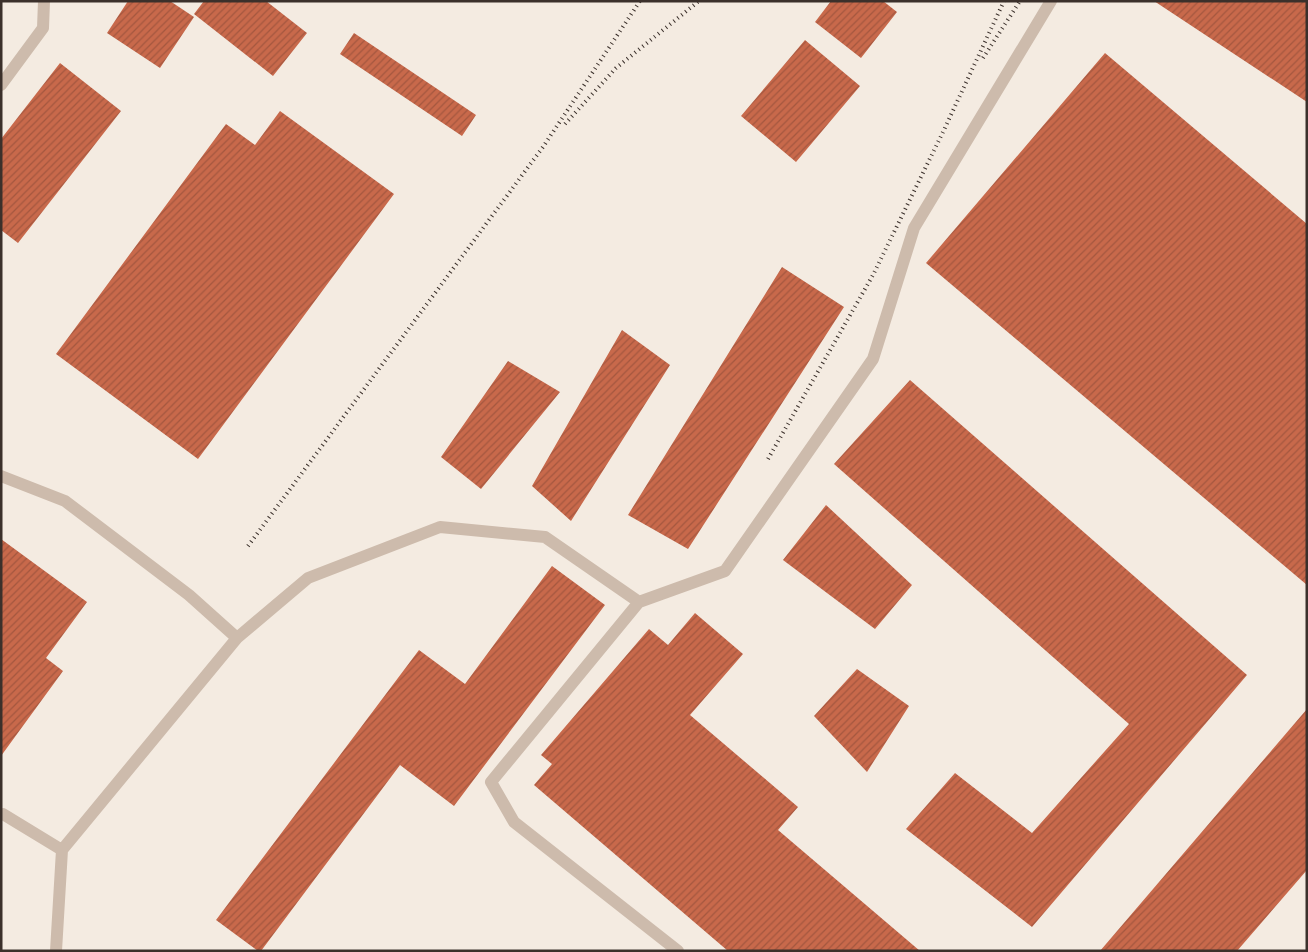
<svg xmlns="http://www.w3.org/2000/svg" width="1308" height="952" font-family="'DM Sans',sans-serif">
<defs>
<pattern id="building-hatch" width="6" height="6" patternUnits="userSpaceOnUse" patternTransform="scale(1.25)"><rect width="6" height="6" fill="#c8694b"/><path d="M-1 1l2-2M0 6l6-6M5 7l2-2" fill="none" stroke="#a4573f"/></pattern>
</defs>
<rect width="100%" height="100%" fill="#f4ebe1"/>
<!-- building -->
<path fill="url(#building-hatch)" d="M128,1H170L194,17L160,68L107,33Z
M204,1H266L307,33L273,76L194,14Z
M831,1H883L897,12L861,58L815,22Z
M1154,1H1307V102Z
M354,33L476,115L462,136L340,54Z
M805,40L860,86L796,162L741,116Z
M1105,53L1307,224V585L926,263Z
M60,63L121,111L18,243L1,230V139Z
M280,111L394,194L198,459L56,354L226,124L255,145Z
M782,267L844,307L688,549L628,515Z
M622,330L670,365L571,521L532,486Z
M508,361L560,392L481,489L441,457Z
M910,380L1247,675L1032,927L906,829L955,773L1032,833L1129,724L834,464Z
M826,505L912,585L875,629L783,560Z
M1,539L87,602L46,658L63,671L1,756Z
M552,566L605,605L454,806L400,765L261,951H258L216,920L419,650L465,684Z
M695,613L743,654L690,715L798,807L778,830L920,951H728L534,785L552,764L541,755L649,629L668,645Z
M857,669L909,706L867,772L814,716Z
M1307,709V870L1237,951H1100Z"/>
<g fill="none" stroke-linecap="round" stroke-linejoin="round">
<!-- lane -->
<path stroke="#cdbbac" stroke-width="12" d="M1,85L43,28L44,1
M1,476L65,501L189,595L237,638L62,850
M639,602L725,571L873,359L914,228L1051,1
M237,638L308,578L440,527L545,537L639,602L491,782L514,822L678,951
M3,814L62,850L56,951"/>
<!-- rail -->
<path stroke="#3b302b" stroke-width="4" stroke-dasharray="1 4" stroke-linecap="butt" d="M983,58L1020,1
M565,124L616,68L699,1
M768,459L873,275L943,132L1004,1
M248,546L543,147L640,1"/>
</g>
<!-- border -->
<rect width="1308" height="952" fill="none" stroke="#3b302b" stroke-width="5"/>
</svg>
